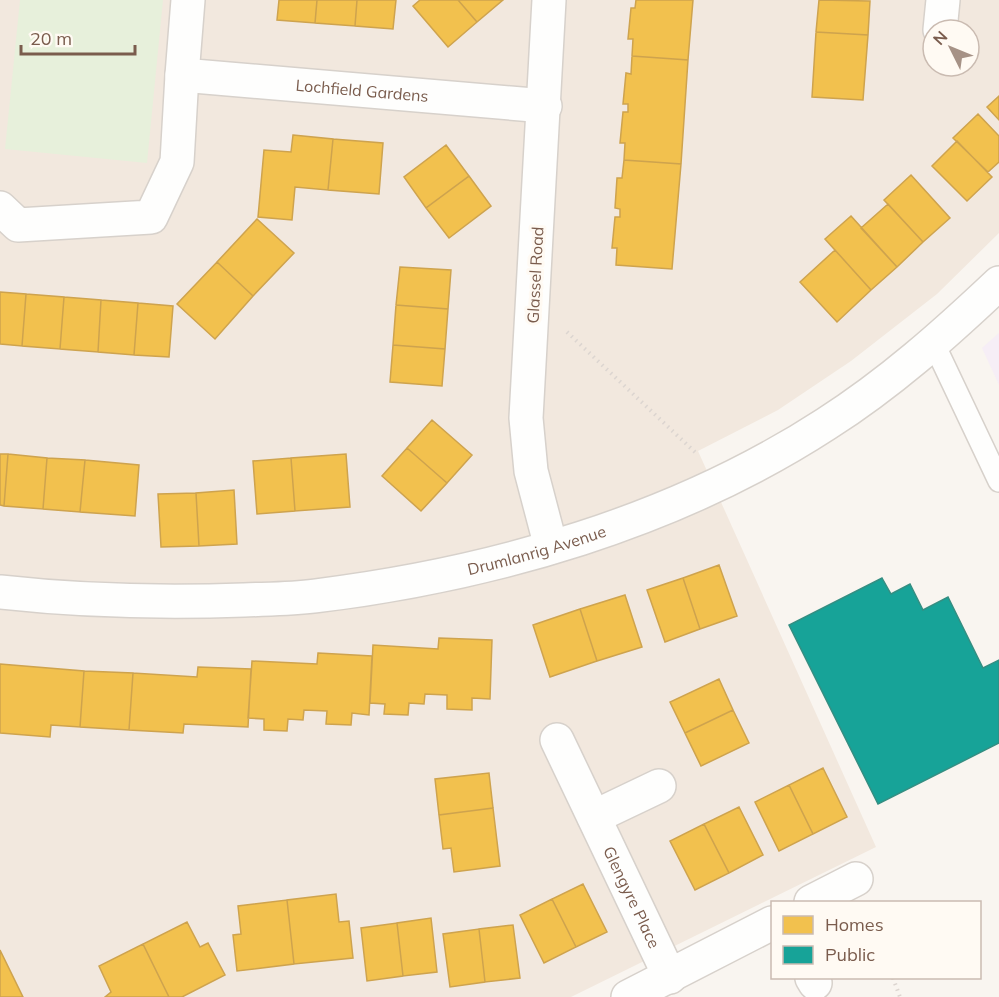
<svg xmlns="http://www.w3.org/2000/svg" width="999" height="997" font-family="Mulish,sans-serif">
<rect width="100%" height="100%" fill="#f9f5f0"/>
<!-- residential -->
<path fill="#f2e8de" fill-rule="evenodd" d="M0,0H999V233L937,294L851,361L778,410L698,451L876,847L571,997H0ZM933,30H969V66H933Z"/>
<!-- education -->
<path fill="#f6eef6" d="M999,333V385L982,348Z"/>
<!-- green -->
<path fill="#e7f0db" d="M20,0H163L147,163L5,149Z"/>
<!-- homes -->
<path fill="#f2c14e" stroke="#cea34e" stroke-width="1.5" d="M279,0H317L315,23L277,20Z
M317,0H357L355,26L315,23Z
M357,0H396L393,29L355,26Z
M420,0H458L477,22L448,47L413,6Z
M458,0H503L477,22Z
M636,0H693L688,60L632,56L633,39H628L631,8H635Z
M819,0L870,1L868,35L816,32Z
M816,32L868,35L863,100L812,97Z
M632,56L688,60L681,164L624,160L625,143H620L623,112H628V104H623L626,73L631,74Z
M999,96V120L987,107Z
M978,114L999,136V162L988,172L953,138Z
M293,135L333,139L328,190L295,187L292,220L258,217L264,150L291,152Z
M333,139L383,143L379,194L328,190Z
M957,141L992,177L967,201L932,166Z
M446,145L469,176L426,208L404,177Z
M624,160L681,164L672,269L616,265L617,248H612L615,217H620V209L615,208L617,178H622Z
M911,175L950,218L923,242L884,200Z
M469,176L491,206L449,238L426,208Z
M888,204L923,242L897,267L861,228Z
M851,216L897,267L871,290L825,239Z
M257,219L294,253L253,296L217,262Z
M835,250L871,290L837,322L800,282Z
M217,262L253,296L215,339L177,304Z
M400,267L451,270L448,309L396,305Z
M0,292L26,294L22,346L0,344Z
M26,294L64,297L60,349L22,346Z
M64,297L101,300L98,352L60,349Z
M101,300L138,303L134,355L98,352Z
M138,303L173,306L169,357L134,355Z
M396,305L448,309L445,349L393,345Z
M393,345L445,349L442,386L390,382Z
M432,420L472,455L447,483L407,448Z
M407,448L447,483L421,511L382,476Z
M0,454H8L4,506L0,505Z
M8,454L47,458L43,509L4,506Z
M346,454L350,507L295,511L291,458Z
M47,458L85,460L80,512L43,509Z
M291,458L295,511L257,514L253,461Z
M85,460L139,465L135,516L80,512Z
M234,490L237,544L199,546L196,493Z
M196,493L199,546L161,547L158,494Z
M719,565L737,616L700,629L683,578Z
M683,578L700,629L665,642L647,590Z
M625,595L642,647L597,661L580,609Z
M580,609L597,661L550,677L533,625Z
M439,638L492,640L490,699L472,698V710L447,709V695L425,694L424,704L409,703L408,715L384,714L385,704L370,703L373,645L438,649Z
M318,653L372,656L369,715L352,713L351,725L326,724L327,711L304,710L303,720L288,719L287,731L264,730V719L248,718L252,661L317,664Z
M0,664L84,671L80,727L51,725L50,737L0,733Z
M198,667L251,669L248,727L184,724L183,733L129,730L133,673L197,677Z
M84,671L133,673L129,730L80,727Z
M719,679L733,710L685,733L670,702Z
M733,710L749,743L701,766L685,733Z
M823,768L847,817L813,834L789,785Z
M489,773L493,808L439,815L435,779Z
M789,785L813,834L779,851L755,802Z
M739,807L763,855L729,873L704,824Z
M493,808L500,866L454,872L451,848L443,849L439,815Z
M704,824L729,873L695,890L670,841Z
M583,884L607,932L576,947L552,899Z
M336,894L339,922L349,921L353,958L294,964L287,900Z
M552,899L576,947L544,963L520,915Z
M287,900L294,964L237,971L233,935L241,934L238,906Z
M431,918L437,972L403,976L397,923Z
M187,922L200,947L208,943L225,975L182,997H169L143,944Z
M397,923L403,976L367,981L361,928Z
M513,925L520,978L485,982L479,929Z
M479,929L485,982L450,987L443,934Z
M143,944L169,997H105L111,992L99,966Z
M0,950L23,997H0Z"/>
<!-- public -->
<path fill="#17a398" stroke="#358e82" stroke-width="1.5" d="M882,578L891,594L910,584L923,610L948,597L983,668L999,660V743L878,804L789,625Z"/>
<g fill="none" stroke-linecap="round" stroke-linejoin="round">
<defs>
<path id="lane" d="M934,344L999,481"/>
<g id="street">
<path id="s1" d="M188,0L182,75L545,106"/>
<path d="M549,0L526,418L531,471L551,547"/>
<path d="M940,30L943,0"/>
<path d="M0,208L18,225L151,217L177,162L182,75"/>
<path id="s2" d="M0,592C81,601 163,603 244,600C268,599 292,599 315,596C493,574 675,522 826,424C889,384 945,334 999,283"/>
<path id="s3" d="M557,740L670,977"/>
<path d="M594,817L659,786"/>
<path d="M811,902L856,879"/>
<path d="M812,978L815,983"/>
<path d="M628,997L772,923"/>
</g>
</defs>
<!-- lane casing -->
<use href="#lane" stroke="#d7d1cb" stroke-width="24"/>
<!-- street casing -->
<use href="#street" stroke="#d7d1cb" stroke-width="36"/>
<!-- path -->
<path stroke="#dcd5d0" stroke-width="4" stroke-dasharray="1.5 4.5" stroke-linecap="butt" d="M567,332L697,454
M893,978L900,997"/>
<!-- lane -->
<use href="#lane" stroke="#fefefd" stroke-width="21"/>
<!-- street -->
<use href="#street" stroke="#fefefd" stroke-width="33"/>
</g>
<g text-anchor="middle" dominant-baseline="central" stroke-width="6" stroke-linejoin="round" paint-order="stroke">
<!-- street labels -->
<g font-size="16" fill="#7a5c4d" stroke="#fffaf3">
<text stroke="none"><textPath href="#s1" startOffset="256">Lochfield Gardens</textPath></text>
<text transform="translate(535 275) rotate(-87)">Glassel Road</text>
<text stroke="none"><textPath href="#s2" startOffset="542">Drumlanrig Avenue</textPath></text>
<text stroke="none"><textPath href="#s3" startOffset="174">Glengyre Place</textPath></text>
</g>
</g>
<!-- legend -->
<rect x="771" y="901" width="210" height="78" fill="#fffaf3" stroke="#cabbb1" stroke-width="1.5"/>
<rect x="783" y="916" width="30" height="18" fill="#f2c14e" stroke="#cabbb1" stroke-width="1.5"/>
<text x="825" y="931" font-size="18" fill="#7a5c4d">Homes</text>
<rect x="783" y="946" width="30" height="18" fill="#17a398" stroke="#cabbb1" stroke-width="1.5"/>
<text x="825" y="961" font-size="18" fill="#7a5c4d">Public</text>
<!-- north arrow -->
<g transform="translate(951 48) rotate(313)"><circle r="28" fill="#fffaf3" stroke="#cabbb1" stroke-width="1.5"/>
<path d="M0-4.5L10 22L0 15L-10 22Z" fill="#a69286"/>
<text y="-9" font-size="16" font-weight="bold" text-anchor="middle" fill="#7a5c4d">N</text>
</g>
<!-- scale -->
<path d="M21 45v9h114v-9" fill="none" stroke="#7a5c4d" stroke-width="3"/>
<text x="30" y="45" font-size="18" fill="#7a5c4d" stroke="#fffaf3" stroke-width="4.5" paint-order="stroke">20 m</text>
</svg>
